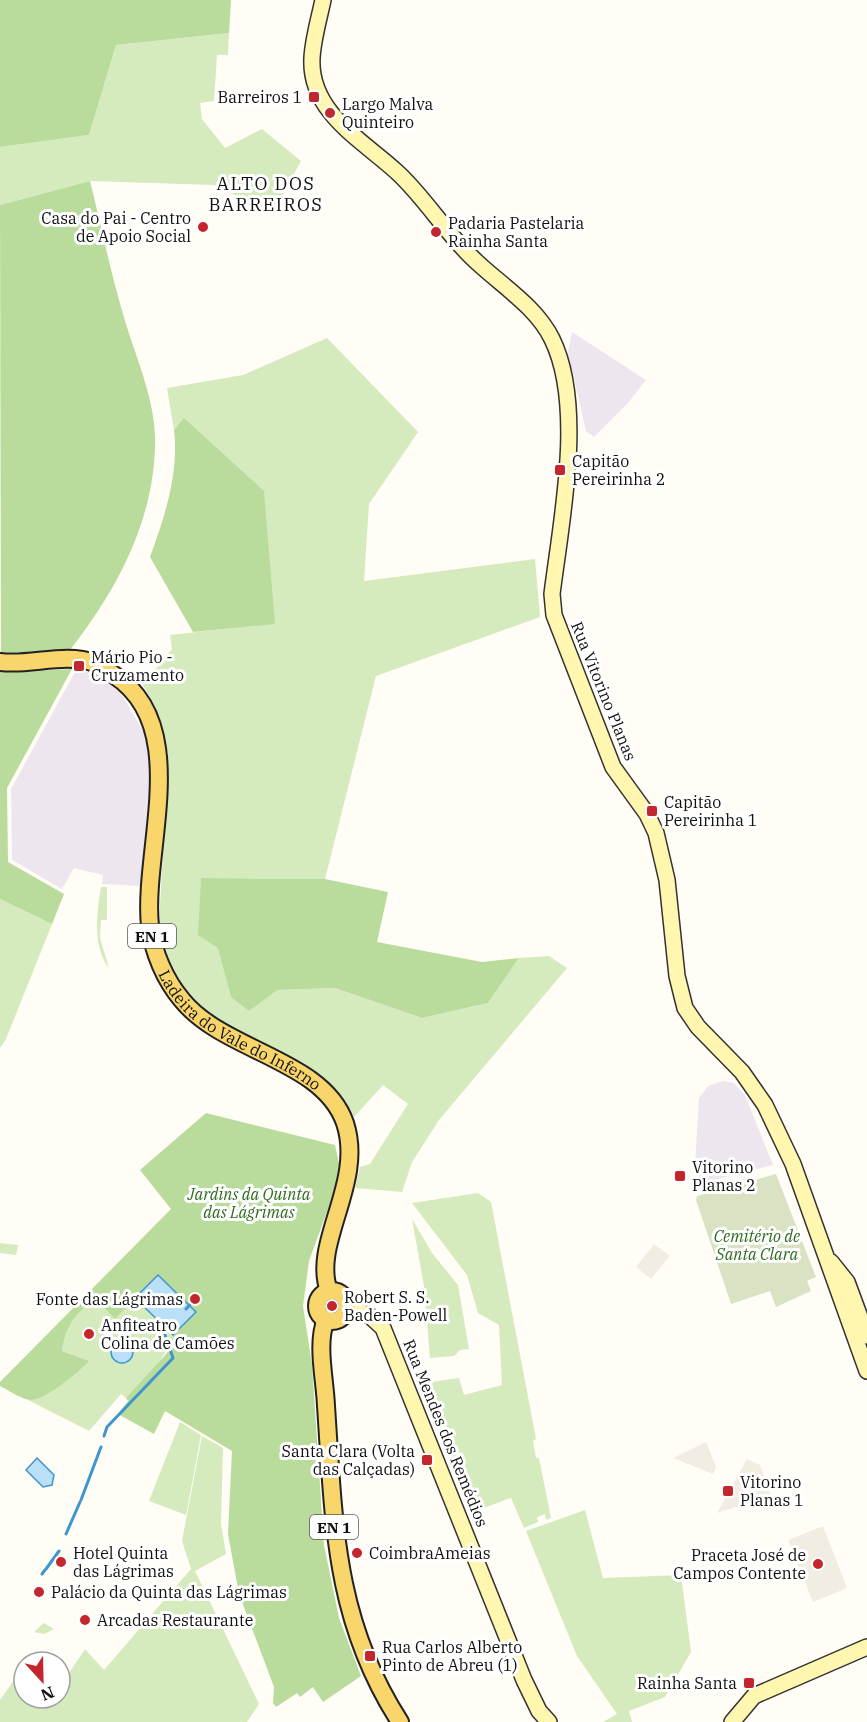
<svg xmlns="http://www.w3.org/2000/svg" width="867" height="1722" font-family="'IBM Plex Serif',serif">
<rect width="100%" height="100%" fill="#fffdf5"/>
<!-- industrial -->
<path fill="#eee6ef" d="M572,332L646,380L628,403L594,437L586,431L568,352Z
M76,670L94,673L121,693L146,736L152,756L151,776L141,886L102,884L103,875L74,868L62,889L12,860L11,789Z
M723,1081L734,1083L745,1095L773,1165L698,1184L694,1181L699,1098L708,1086Z"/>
<!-- green -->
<path fill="#d5ebbd" d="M229,33L228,55H217L214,101L200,103L202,119L225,148L262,129L301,161L273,213L214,185L90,181L0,205V147L89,135L116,45Z
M327,338L418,432L369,504L364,581L535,559L540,617L376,676L325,879L202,878L231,997L277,990L335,988L422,1018L488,1003L519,958L549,956L567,968L439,1120L412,1162L402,1192L355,1188L360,1167L370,1164L408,1104L383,1085L354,1117C325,1048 232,1050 189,993C173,973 165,951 159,926L168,753L155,707L143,685L172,649L170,635L275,623L184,419L174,430L167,388L243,375Z
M101,887H107V920H101L100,938L109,968C92,947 97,912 101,887Z
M0,899L52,924L6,1039L0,1048Z
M478,1193L491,1202L536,1439L533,1441L536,1458H539L551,1518L546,1520L545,1514L537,1517L538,1522L524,1528L511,1498L470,1513L444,1447L431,1382L459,1378L464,1395L502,1385L499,1325L478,1313L467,1275L412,1203Z
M412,1219L432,1253L458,1285L469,1349L460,1350L454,1356L430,1358L424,1286Z
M0,1243L18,1245L16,1255L0,1253Z
M135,1298L173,1335C164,1361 146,1379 126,1398L121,1394L89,1431L28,1400C50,1396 73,1378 88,1361L62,1351C65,1330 73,1315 91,1303L104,1308L115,1319Z
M180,1422L201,1435L186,1515L149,1501Z
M202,1436L223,1448L221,1524L226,1554L195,1571L259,1704L247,1722H0V1700L24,1666V1698H60V1674L67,1676L85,1649L104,1670L191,1569L182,1541Z
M585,1510L603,1578L681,1575L691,1652L665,1697L629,1711L632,1722H603L617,1714L577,1656L526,1531Z
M44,1623L54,1629L44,1634L34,1632Z"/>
<!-- forest -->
<path fill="#b9dc9c" d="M0,0H231L229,33L116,45L89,135L0,147Z
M90,181C101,225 110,270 123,314C135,357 157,401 155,447C153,523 116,591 70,650L1,653L0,205Z
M184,418L264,491L275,624L193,632L150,557C165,516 179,473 174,430Z
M72,669L7,788L8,862L64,894L52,924L0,899V672Z
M201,878L325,879L388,892L377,942L482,962L519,958L488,1003L422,1018L335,988L277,990L249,1011L231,997L218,948L198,935Z
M206,1113L335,1145L341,1173L309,1261L303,1306L312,1365L324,1545L339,1618L361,1676L323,1702L313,1687L300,1697L297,1693L276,1707L273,1703L274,1687L239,1594L228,1534L232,1451L165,1411L154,1434L118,1414L128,1401L126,1398L167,1353L173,1335L196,1312L158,1275L115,1319L104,1308L91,1303C73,1315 65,1330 62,1351L89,1361C78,1373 46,1400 30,1400C21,1399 8,1390 0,1386V1382L171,1209L140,1170Z"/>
<!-- cemetery -->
<path fill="#d9e3c4" d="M776,1174L816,1277L807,1281L811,1291L776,1307L770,1291L731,1304L696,1200L697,1196Z"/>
<!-- plaza -->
<path fill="#f1ede2" d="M654,1244L670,1256L651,1279L636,1267Z
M706,1442L716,1467L713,1474L673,1458Z
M747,1459L760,1465L771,1496L717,1513Z
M823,1526L847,1588L813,1602L788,1540Z"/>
<!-- water -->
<path fill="#b9e0f7" stroke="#3f96cf" stroke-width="1.5" d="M158,1275L196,1312L173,1335L135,1298Z
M111 1352a11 11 0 1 1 22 0a11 11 0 1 1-22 0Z
M37,1458L54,1475L52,1485L43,1487L26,1470Z"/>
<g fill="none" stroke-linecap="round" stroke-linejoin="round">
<!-- stream -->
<path stroke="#3f96cf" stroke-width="3" d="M186,1309L195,1299
M104,1436L107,1427L173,1358L164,1332L169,1326
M81,1500L101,1447
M66,1534L80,1502
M46,1569L59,1551
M42,1574L45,1570"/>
<defs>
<path id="secondary" d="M323,0C319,19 313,39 312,58C309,113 364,141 398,173C428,201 448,237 479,264C504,287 537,308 552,339C585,406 561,521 552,594L554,615L613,767L647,814L656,833L667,880L677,976L685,1008L698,1027L742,1072L765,1105L793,1164L867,1371
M831,1262L847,1282L867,1336
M347,1307L370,1316L383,1328L524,1680L539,1711L549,1722
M732,1722L754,1696L867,1647"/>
<g id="primary">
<path id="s1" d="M0,662C31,666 64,652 95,663C101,665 108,671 114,675C193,726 142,850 150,926C153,952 165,980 182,1000C224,1052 323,1059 345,1123C365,1183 311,1243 329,1291"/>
<circle cx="332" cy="1306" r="15"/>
<path d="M326,1319C316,1344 325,1379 326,1406C334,1522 334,1620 400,1722"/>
</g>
</defs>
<!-- secondary casing -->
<use href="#secondary" stroke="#333" stroke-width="18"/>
<!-- primary casing -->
<use href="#primary" stroke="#222" stroke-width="20"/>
<!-- secondary -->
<use href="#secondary" stroke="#fff6b0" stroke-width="15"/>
<!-- primary -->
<use href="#primary" stroke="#f9d66b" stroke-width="16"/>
</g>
<!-- markers -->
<g fill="#c4262e" stroke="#fff" stroke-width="2">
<rect x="308" y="91" width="12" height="12" rx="3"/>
<circle cx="330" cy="113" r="6"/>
<circle cx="203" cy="227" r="6"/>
<circle cx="436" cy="232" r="6"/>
<rect x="554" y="464" width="12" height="12" rx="3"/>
<rect x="73" y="660" width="12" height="12" rx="3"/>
<rect x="646" y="805" width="12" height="12" rx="3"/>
<rect x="674" y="1170" width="12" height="12" rx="3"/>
<circle cx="195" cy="1299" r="6"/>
<circle cx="332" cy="1306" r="6"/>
<circle cx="89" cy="1334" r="6"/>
<rect x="421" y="1454" width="12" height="12" rx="3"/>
<rect x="722" y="1485" width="12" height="12" rx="3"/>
<circle cx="357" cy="1553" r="6"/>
<circle cx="61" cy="1562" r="6"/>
<circle cx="818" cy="1564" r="6"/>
<circle cx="39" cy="1592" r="6"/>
<circle cx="85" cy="1620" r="6"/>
<rect x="364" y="1650" width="12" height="12" rx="3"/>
<rect x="743" y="1677" width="12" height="12" rx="3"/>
</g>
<g text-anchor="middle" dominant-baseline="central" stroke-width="6" stroke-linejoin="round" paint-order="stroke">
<!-- shield labels -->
<g fill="#fff" stroke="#585858" stroke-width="1.5">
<rect x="128" y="924" width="48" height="24" rx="4.5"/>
<rect x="310" y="1515" width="48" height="24" rx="4.5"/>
</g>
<g font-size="15" font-weight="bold" fill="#111">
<text x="152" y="936">EN 1</text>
<text x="334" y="1527">EN 1</text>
</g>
<!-- poi labels -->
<g font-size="16" fill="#111" stroke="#fff" text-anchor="start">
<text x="302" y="97" text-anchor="end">Barreiros 1</text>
<text x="342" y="104">Largo Malva<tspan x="342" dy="18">Quinteiro</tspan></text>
<text x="191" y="218" text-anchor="end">Casa do Pai - Centro<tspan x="191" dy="18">de Apoio Social</tspan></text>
<text x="448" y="223">Padaria Pastelaria<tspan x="448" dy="18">Rainha Santa</tspan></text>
<text x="572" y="461">Capitão<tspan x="572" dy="18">Pereirinha 2</tspan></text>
<text x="91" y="657">Mário Pio -<tspan x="91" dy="18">Cruzamento</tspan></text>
<text x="664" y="802">Capitão<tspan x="664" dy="18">Pereirinha 1</tspan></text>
<text x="692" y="1167">Vitorino<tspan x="692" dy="18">Planas 2</tspan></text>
<text x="344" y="1297">Robert S. S.<tspan x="344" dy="18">Baden-Powell</tspan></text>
<text x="183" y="1299" text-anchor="end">Fonte das Lágrimas</text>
<text x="101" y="1325">Anfiteatro<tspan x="101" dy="18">Colina de Camões</tspan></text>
<text x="415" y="1451" text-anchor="end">Santa Clara (Volta<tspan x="415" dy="18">das Calçadas)</tspan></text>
<text x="740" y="1482">Vitorino<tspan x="740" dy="18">Planas 1</tspan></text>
<text x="73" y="1553">Hotel Quinta<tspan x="73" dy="18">das Lágrimas</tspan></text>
<text x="369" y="1553">CoimbraAmeias</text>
<text x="806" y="1555" text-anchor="end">Praceta José de<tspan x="806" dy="18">Campos Contente</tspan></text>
<text x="51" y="1592">Palácio da Quinta das Lágrimas</text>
<text x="97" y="1620">Arcadas Restaurante</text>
<text x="382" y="1647">Rua Carlos Alberto<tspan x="382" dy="18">Pinto de Abreu (1)</tspan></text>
<text x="737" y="1683" text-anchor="end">Rainha Santa</text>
</g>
<!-- street labels -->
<g font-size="16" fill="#111" stroke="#fff">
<text transform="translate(604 691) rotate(68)">Rua Vitorino Planas</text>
<text stroke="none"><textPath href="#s1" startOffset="530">Ladeira do Vale do Inferno</textPath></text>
<text transform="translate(446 1433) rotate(68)">Rua Mendes dos Remédios</text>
</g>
<!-- park labels -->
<g font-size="16" font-style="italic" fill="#2f6b1f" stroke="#fff">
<text x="249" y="1194">Jardins da Quinta<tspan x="249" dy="18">das Lágrimas</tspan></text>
<text x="757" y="1236">Cemitério de<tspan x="757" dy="18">Santa Clara</tspan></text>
</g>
<!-- neighbourhood labels -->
<g font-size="18" letter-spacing="1.5" fill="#111" stroke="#fff">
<text x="266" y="183">ALTO DOS<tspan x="266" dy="21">BARREIROS</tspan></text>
</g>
</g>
<!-- north arrow -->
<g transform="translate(42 1680) rotate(158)"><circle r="28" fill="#ffffff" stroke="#a0a0a0" stroke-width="1.5"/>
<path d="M0-4.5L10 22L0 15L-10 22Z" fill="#c4262e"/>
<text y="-9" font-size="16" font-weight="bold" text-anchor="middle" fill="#111111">N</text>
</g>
</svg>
